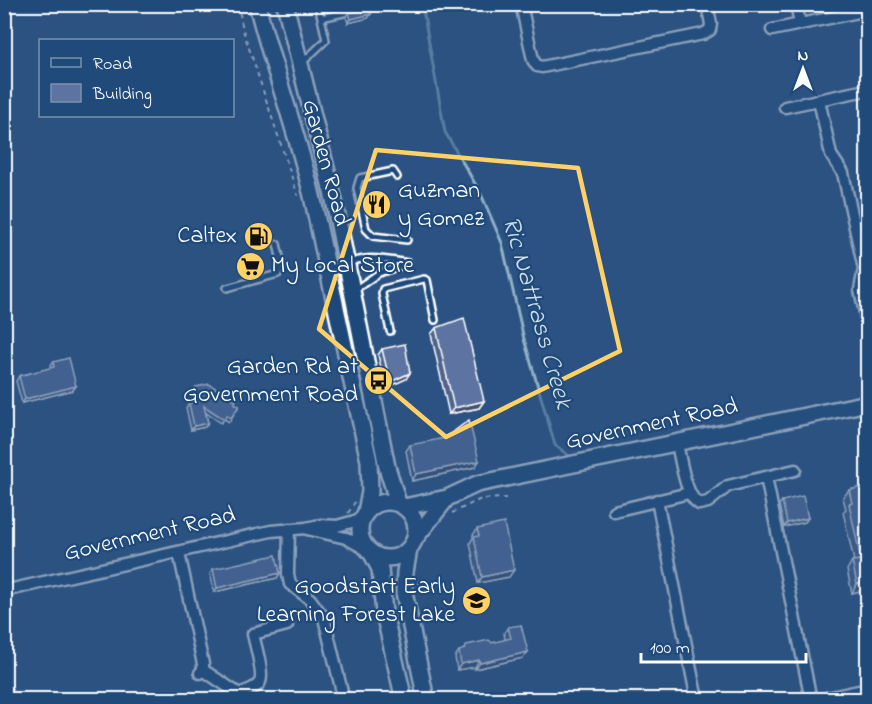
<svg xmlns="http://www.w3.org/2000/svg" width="872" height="704" font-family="'Indie Flower',sans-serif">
<rect width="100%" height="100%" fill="#2b5282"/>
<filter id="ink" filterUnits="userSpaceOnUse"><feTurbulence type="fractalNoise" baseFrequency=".0167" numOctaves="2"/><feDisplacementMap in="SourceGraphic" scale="12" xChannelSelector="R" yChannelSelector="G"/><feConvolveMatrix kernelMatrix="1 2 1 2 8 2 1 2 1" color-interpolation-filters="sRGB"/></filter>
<g filter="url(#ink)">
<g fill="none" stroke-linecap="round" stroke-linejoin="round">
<!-- stream -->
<path stroke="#90b2c6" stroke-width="3" d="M422,4L445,132L481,194L502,243L524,339L555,445L569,456"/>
<defs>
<path id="lane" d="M318,4L321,18
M303,62L326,40L321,18L384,4
M397,177L393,171L360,178L357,188L366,229L373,236L407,240
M329,273C358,254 375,257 408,263
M227,288L278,274L282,265L277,244
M353,291L379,273L406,264
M390,331L382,294L383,289L424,279L427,280L435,320"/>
<path id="street" d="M521,4L533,60L537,66L542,67L703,34L710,30L711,24L707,4
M796,4L800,24
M772,30L868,10
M819,100L831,155L843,173L864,269L860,290L868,327
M785,107L861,91
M677,444C681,460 685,496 699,504L708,502L728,486L795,470
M766,477L811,700
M657,500L697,700
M614,511L689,493
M289,529L288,574L290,584L310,599L324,618L344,700
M307,529L346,538L366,549
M179,553L203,664V670L200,673
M4,591L271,531L306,528L320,525L337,526L362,519
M203,670L239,694L242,700
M239,694C246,691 256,689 260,682C264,673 255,644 253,634L287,625
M541,700V698
M817,700L868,689"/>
<path id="secondary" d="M257,4C273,69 297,131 312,196L369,461L370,492L366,512
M285,4L334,200L387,467L398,503
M360 530a28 28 0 1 1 56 0a28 28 0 1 1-56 0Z
M404,507L447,498L477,484L868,403
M416,537L447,498
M409,549L405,572L404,592L426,700
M372,554L380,569L384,613L404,700"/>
</defs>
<!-- lane casing -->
<use href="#lane" stroke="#fff" stroke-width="10"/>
<!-- street casing -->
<use href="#street" stroke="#fff" stroke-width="15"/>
<!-- secondary casing -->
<use href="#secondary" stroke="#fff" stroke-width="20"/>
<!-- path -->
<path stroke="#fff" stroke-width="2" stroke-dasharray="4.5 4.5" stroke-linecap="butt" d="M238,4L243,30L298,196
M348,513L355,502
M452,513L481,499L506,498
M419,580V595"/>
<!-- lane -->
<use href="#lane" stroke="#1f4a7a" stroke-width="5"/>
<!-- street -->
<use href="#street" stroke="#1f4a7a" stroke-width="10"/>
<!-- secondary -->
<use href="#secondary" stroke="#1f4a7a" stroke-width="15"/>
</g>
<!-- wall -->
<path fill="#50638b" stroke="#fff" stroke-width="1.5" d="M349,13L371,14L368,18L348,23L346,17Z
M436,328L484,401L479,408L449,414L431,334Z
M382,349L406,379L386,388L378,355Z
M53,362L76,386L73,390L22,403L16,381L19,376L51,368L50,366Z
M196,387L234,403L239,406L229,422L224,419L221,423L206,413L208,423L205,427L191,430L186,408L189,403H194L191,395Z
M410,445L479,461L475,467L412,481L406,451Z
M867,486V589L852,593L847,570L852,561H854L843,512L846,509L843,498L849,490Z
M782,501L808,518L805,522L784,527L779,505Z
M477,529L509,577L478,583L470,543L473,538V535Z
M213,569L280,573L277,578L214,592L210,573Z
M508,627L523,658L475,669V667L457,670L455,657L459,651L464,650L467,645L492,643L505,640L504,633Z"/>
<!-- shaded-wall -->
<path fill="#415071" stroke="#fff" stroke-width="1.5" d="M371,14L368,18L348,23L351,19Z
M410,373L406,379L386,388L390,382Z
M76,386L73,390L22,403L25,399Z
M484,401L479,408L449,414L454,408Z
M208,423L205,427L191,430L194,426Z
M10,451L7,455L4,456V452Z
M479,461L475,467L412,481L416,474Z
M808,518L805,522L784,527L787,523Z
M514,570L509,577L478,583L482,577Z
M280,573L277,578L214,592L217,588Z
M867,582V589L852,593L857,584Z
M528,652L523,658L475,669L480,663Z
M479,660L475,667L457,670L461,664Z"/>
<!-- building -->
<path fill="#5d73a2" stroke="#fff" stroke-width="1.5" d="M370,9L371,14L351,19L349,13Z
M4,115L10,141L4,142Z
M464,318L484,401L454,408L436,328Z
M405,344L410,373L390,382L382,349Z
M69,358L76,386L25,399L19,376L54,367L53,362Z
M209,384L236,401L234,403L239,406L231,418L227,415L224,419L204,406L208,423L194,426L189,403L198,402L194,391L196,387Z
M469,420L479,461L416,474L410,445L445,438Z
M4,426L10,451L4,452Z
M867,486V582L857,584L852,561L861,560L849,504L852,503L849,490Z
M803,496L808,518L787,523L782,501Z
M504,523L514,570L482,577L474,537L479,536L477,529Z
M276,555L280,573L217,588L213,569Z
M521,625L528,652L480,663L479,660L461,664L459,651L465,649L467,645L489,640L492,643L511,638L508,627Z"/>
</g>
<!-- marked area -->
<path d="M0 0H872V704H0ZM376,150L578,168L620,351L446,437L319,329Z" fill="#2b5282" fill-opacity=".55" fill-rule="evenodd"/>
<path fill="none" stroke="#ffd166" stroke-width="4.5" stroke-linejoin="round" d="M376,150L578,168L620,351L446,437L319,329Z"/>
<!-- icons -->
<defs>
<symbol id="restaurant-disc" viewBox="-11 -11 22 22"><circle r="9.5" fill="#ffd166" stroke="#1f4a7a"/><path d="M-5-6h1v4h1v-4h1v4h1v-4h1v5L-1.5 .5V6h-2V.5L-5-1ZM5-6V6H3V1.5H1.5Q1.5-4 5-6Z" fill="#111"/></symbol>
<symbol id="fuel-disc" viewBox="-11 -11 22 22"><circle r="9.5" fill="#ffd166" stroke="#1f4a7a"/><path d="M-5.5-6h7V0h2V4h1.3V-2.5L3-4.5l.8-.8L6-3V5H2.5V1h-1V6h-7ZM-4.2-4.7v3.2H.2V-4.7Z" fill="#111"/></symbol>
<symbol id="supermarket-disc" viewBox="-11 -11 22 22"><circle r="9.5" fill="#ffd166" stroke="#1f4a7a"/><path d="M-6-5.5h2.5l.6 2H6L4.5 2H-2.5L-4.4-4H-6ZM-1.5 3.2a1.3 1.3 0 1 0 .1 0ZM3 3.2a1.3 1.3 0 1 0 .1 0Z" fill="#111"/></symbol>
<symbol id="bus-disc" viewBox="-11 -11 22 22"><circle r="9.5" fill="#ffd166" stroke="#1f4a7a"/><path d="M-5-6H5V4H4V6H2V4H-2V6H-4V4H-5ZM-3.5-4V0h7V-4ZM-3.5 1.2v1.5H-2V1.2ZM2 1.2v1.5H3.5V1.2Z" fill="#111"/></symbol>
<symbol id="school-disc" viewBox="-11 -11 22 22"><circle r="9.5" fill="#ffd166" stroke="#1f4a7a"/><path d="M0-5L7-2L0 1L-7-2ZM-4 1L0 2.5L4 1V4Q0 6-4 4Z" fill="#111"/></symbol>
</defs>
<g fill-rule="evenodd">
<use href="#restaurant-disc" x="360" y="188" width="33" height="33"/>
<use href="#fuel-disc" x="242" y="220" width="33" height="33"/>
<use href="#supermarket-disc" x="234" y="250" width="33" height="33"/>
<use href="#bus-disc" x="362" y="364" width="33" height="33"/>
<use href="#school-disc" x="460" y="584" width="33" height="33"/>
</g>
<g text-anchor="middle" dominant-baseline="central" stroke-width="4.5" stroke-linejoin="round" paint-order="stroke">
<!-- street labels -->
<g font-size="24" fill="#fff" stroke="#1f4a7a">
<text transform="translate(325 163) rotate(75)">Garden Road</text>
<text transform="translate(652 425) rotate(-12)">Government Road</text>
<text transform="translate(150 535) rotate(-13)">Government Road</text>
</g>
<!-- poi labels -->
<g font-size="24" fill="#fff" stroke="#1f4a7a" text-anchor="end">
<text x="398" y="191" text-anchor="start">Guzman<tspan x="398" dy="28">y Gomez</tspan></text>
<text x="237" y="236">Caltex</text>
<text x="271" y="266" text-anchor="start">My Local Store</text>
<text x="358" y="367">Garden Rd at<tspan x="358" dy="28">Government Road</tspan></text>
<text x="455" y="587">Goodstart Early<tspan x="455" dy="28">Learning Forest Lake</tspan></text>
</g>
<!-- water labels -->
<g font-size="26" font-style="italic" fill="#d1dfe7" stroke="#1f4a7a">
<text transform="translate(536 313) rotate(74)">Ric Nattrass Creek</text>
</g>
</g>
<!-- margin -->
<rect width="872" height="704" fill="none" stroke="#1f4a7a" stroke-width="24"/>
<rect x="12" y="12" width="848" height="680" fill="none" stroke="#fff" stroke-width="2" filter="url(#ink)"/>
<!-- legend -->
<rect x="39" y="39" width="195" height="78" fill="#1f4a7a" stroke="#7992af" stroke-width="1.5"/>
<rect x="51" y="58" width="30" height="9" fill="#1f4a7a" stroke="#7992af" stroke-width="1.5"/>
<text x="93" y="69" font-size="18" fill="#ffffff">Road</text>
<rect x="51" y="84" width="30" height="18" fill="#5d73a2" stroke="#7992af" stroke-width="1.5"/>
<text x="93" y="99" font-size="18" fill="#ffffff">Building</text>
<!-- north arrow -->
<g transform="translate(803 69)" stroke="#1f4a7a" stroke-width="4.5" paint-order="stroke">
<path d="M0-4.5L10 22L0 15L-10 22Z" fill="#ffffff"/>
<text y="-9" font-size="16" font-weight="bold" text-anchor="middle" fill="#ffffff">N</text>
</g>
<!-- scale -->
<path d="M641 653v9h165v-9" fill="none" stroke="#ffffff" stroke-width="3"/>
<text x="650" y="653" font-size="18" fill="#ffffff" stroke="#1f4a7a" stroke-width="4.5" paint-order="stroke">100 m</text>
</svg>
